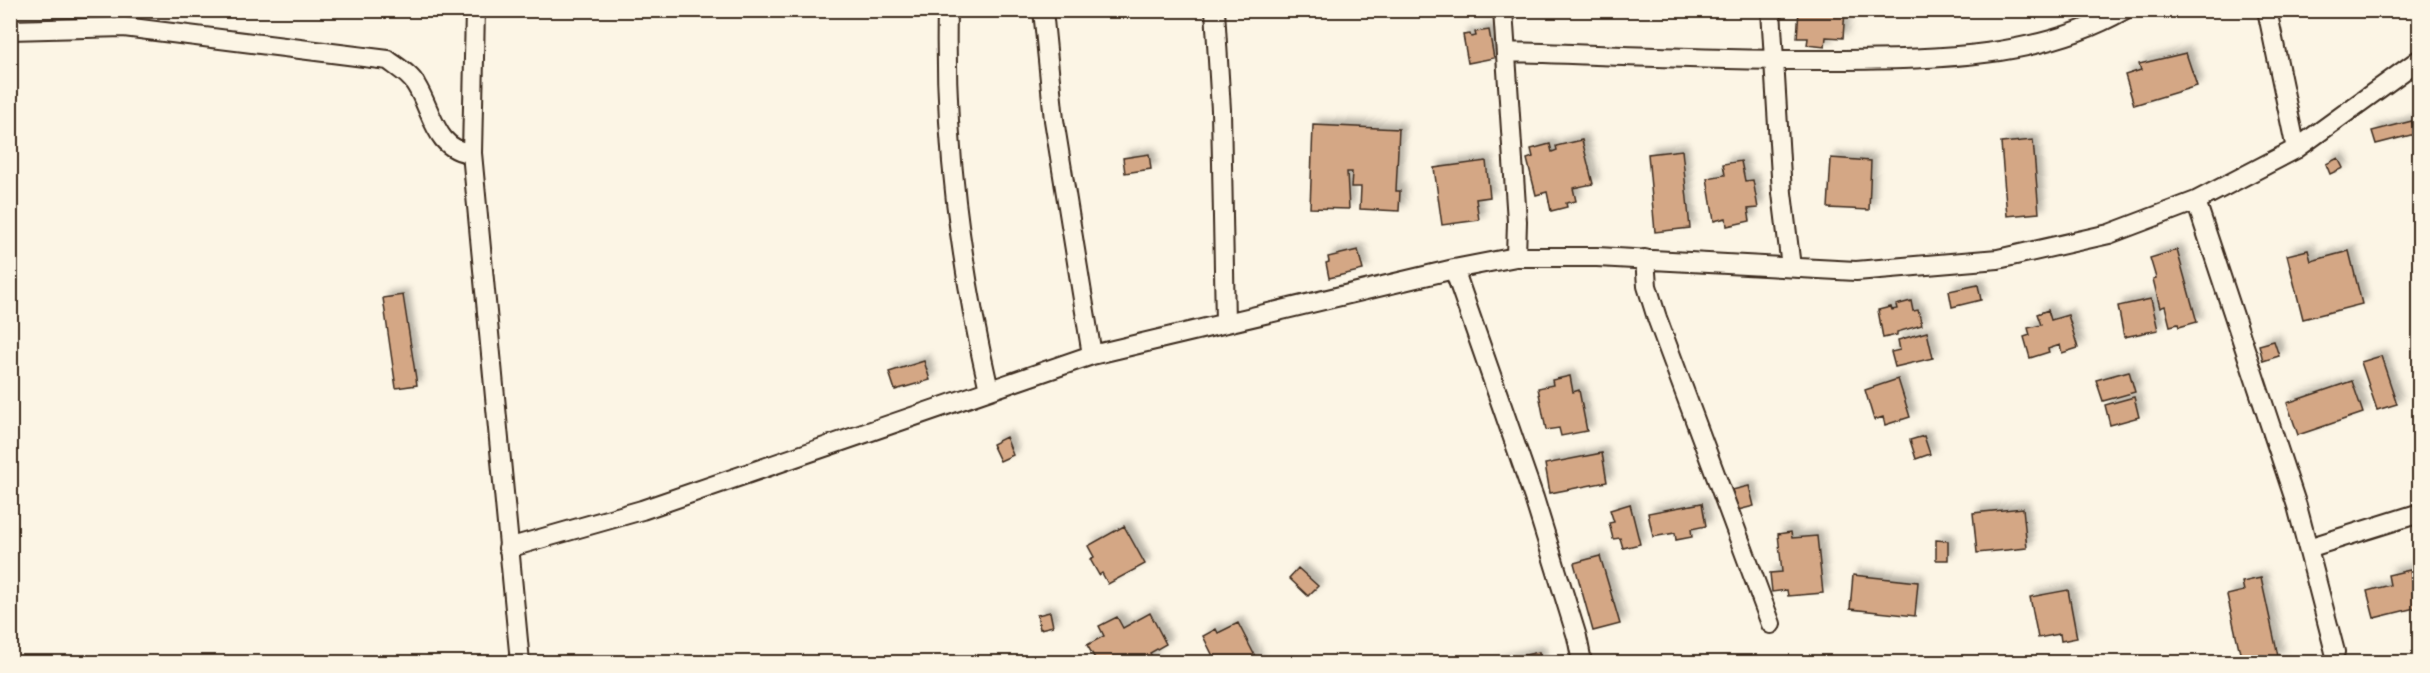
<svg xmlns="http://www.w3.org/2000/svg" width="2430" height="673" font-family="'Gochi Hand',sans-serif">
<defs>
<filter id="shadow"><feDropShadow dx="5.5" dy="-5.5" stdDeviation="3" flood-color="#0004"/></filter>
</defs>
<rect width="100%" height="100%" fill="#fcf5e5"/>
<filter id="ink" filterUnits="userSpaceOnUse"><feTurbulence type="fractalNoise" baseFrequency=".0167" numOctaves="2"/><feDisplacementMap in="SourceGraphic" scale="12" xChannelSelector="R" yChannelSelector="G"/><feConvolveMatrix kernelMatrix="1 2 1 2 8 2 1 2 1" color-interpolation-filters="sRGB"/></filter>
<g filter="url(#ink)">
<!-- building -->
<path fill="#d4a785" stroke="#3b2a1e" stroke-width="1.5" filter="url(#shadow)" d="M1799,10H1845L1843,38L1826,37L1825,47L1807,45L1808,38H1797Z
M1489,30L1494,58L1468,63L1463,35L1470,34L1471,37L1476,36L1475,32Z
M2186,53L2197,86L2134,105L2125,75L2141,70L2139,64Z
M2412,121L2415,134L2376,144L2372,131Z
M1313,125L1399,129L1396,191H1400L1399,211L1360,209L1361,187H1351L1352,172H1347L1349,209L1310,208Z
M1582,140L1593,184L1573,188L1576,201L1566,203L1567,207L1551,211L1547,192L1536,195L1527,159L1533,157L1531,149L1550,144L1552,152L1557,150L1556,146Z
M2033,140L2039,213L2007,216L2001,143Z
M1682,150L1690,228L1655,232L1648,154Z
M1149,154L1151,169L1125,173L1123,158Z
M1831,158L1871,161L1869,210L1828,208Z
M2338,158L2343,168L2330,174L2326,164Z
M1486,161L1490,197L1476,199L1479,220L1442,225L1434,168Z
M1741,161L1745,181L1753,180L1758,208L1748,209L1750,221L1727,226L1726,218L1714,221L1707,178L1725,175L1723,164Z
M1358,250L1363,270L1329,278L1326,263L1329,262L1328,257Z
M2177,250L2197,322L2179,327L2178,324L2170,326L2165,306L2160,308L2153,279L2156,278L2150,258Z
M2308,250L2311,261L2349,251L2362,304L2303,319L2287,255Z
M1978,285L1981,300L1952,307L1949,291Z
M403,295L417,385L396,388L383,298Z
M2151,299L2158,330L2124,337L2118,306Z
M1911,301L1913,311L1918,310L1922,325L1897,332V335L1883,338L1878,310L1891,307L1892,310L1897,309L1896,305Z
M2048,310L2051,320L2068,315L2078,348L2062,353L2060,345L2048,349L2049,352L2030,358L2024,337L2030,335L2028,328L2041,325L2037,314Z
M1927,332L1933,358L1895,367L1891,352L1900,350L1898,340Z
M2274,341L2279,356L2263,361L2259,345Z
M2381,356L2397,404L2377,410L2361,362Z
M924,361L930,380L895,390L889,372Z
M2129,371L2135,392L2103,401L2096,380Z
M1570,376L1573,392L1579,390L1587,431L1561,436L1559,428L1546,430L1538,388L1553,385L1552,380Z
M1898,379L1910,417L1885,425L1883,417L1874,420L1865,390Z
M2352,381L2363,413L2298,435L2287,403Z
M2134,397L2139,417L2110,425L2105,405Z
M1924,436L1930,454L1916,459L1910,440Z
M1006,437L1013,455L1000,461L992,444Z
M1602,453L1607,482L1550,493L1545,464Z
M1749,486L1754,506L1738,510L1732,490Z
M1702,503L1706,526L1691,529L1692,537L1676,540L1675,533L1653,537L1648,513Z
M1630,504L1640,544L1623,548L1620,538L1613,539L1609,523L1614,522L1610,510Z
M2023,508L2027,548L1977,553L1973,513Z
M1124,526L1145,564L1108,584L1102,573L1099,575L1090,559L1094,557L1088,546Z
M1791,532L1792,538L1817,536L1823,593L1788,596L1787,590L1772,592L1770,573L1782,572L1778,534Z
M1936,540L1948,541V560H1936Z
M1600,556L1620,624L1593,631L1574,563Z
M1298,568L1318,586L1308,596L1289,578Z
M2410,570L2419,607L2374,618L2367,591L2390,585L2388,575Z
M1853,575L1918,582L1915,616L1850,609Z
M2261,578L2278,656L2242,662L2227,595L2244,591L2242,582Z
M2068,590L2077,638L2061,641L2060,634L2038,638L2030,597Z
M1050,612L1053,626L1040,629L1037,615Z
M1150,613L1166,644L1150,653L1153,658L1146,662H1097L1087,645L1104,636L1099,626L1117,617L1123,628Z
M1238,623L1258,662H1216L1203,636L1216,629L1218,633Z
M1539,652L1541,662H1494Z"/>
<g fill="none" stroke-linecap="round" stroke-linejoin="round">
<defs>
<path id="minor" d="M475,10L472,153L520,662
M947,10C944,141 960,263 989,390
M1043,10L1054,120L1092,355
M1215,10L1221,110L1225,323
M1503,10L1517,221L1516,257
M1771,10L1782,193L1791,267
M2267,10L2296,149
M10,30L124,27L388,60C397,67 411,75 416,85C433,112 435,151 472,153
M1506,52C1614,55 1723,61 1832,60C1930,59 2037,60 2124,10
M2196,201L2297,506L2335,652
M1645,259L1647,286L1657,318L1771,624
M1454,269L1534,498L1577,637L1582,662
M508,548L642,510L1092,355L1454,269L1516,257H1597L1856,271L1998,259L2109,234L2196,201L2296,149L2420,59
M2308,548L2420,513"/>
</defs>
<!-- minor casing -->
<use href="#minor" stroke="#3b2a1e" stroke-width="22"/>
<!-- minor -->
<use href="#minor" stroke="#fcf5e5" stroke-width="18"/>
</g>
</g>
<!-- margin -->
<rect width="2430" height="673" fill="none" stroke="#fcf5e5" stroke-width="36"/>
<rect x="18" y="18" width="2394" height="637" fill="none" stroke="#3b2a1e" stroke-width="2" filter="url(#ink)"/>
</svg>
